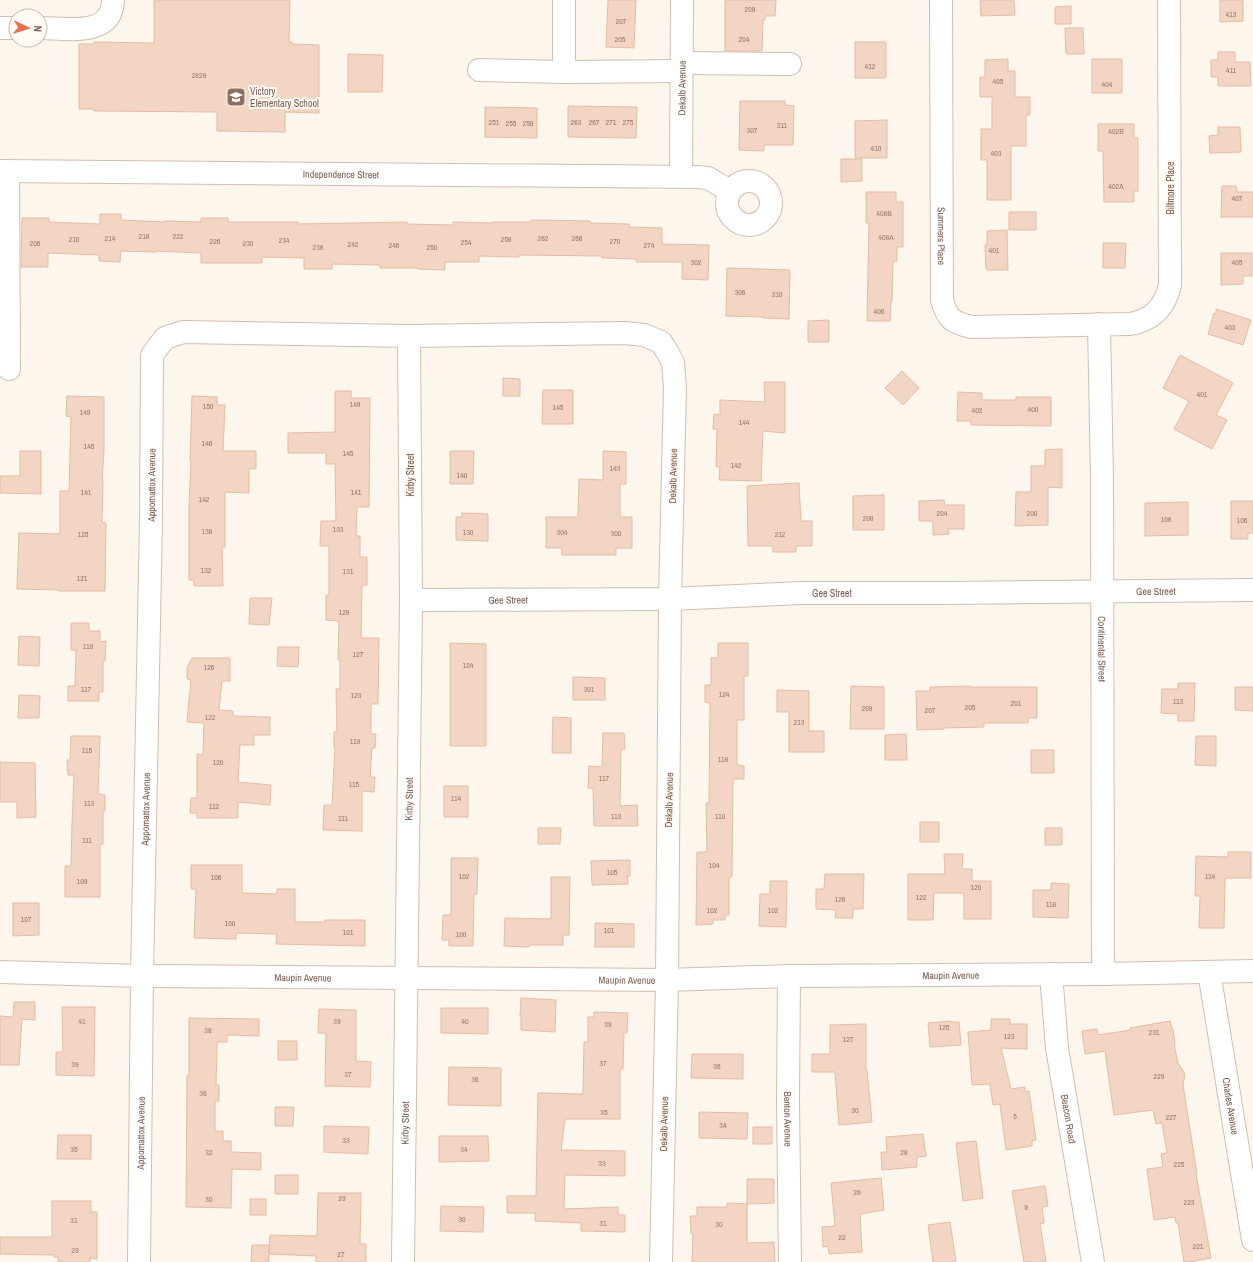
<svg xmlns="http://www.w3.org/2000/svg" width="1253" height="1262" font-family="'Archivo Narrow',sans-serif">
<rect width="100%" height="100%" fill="#fdf6ec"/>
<!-- building -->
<path fill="#f3d5c3" stroke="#e6bba3" d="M154,0H290L289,42H292V44L319,45V113L285,112V132L217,131V112L94,111L93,109H79V44H94V42L154,43Z
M608,0H636L634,48L606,47Z
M725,0H776L775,16H765V20H763L762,51H725Z
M980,0H1014L1015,15L981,16Z
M1220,0H1243V21L1220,22Z
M1071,6V24H1055V7Z
M1065,28H1083L1084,54H1066Z
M855,42H886V78H855Z
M1218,52H1235V62H1250L1251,86H1218V77H1211V60H1218Z
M348,54L383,55L382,92H348Z
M1008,59V71H1015V97H1030V115H1026V146H1011V200H987V160H981V129H992V97H980V77H985V60Z
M1092,59H1122V93H1092Z
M740,101H785V105L794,106L793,145H764V151L739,150Z
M568,106L637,107L636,138L568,137Z
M485,107L537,108V138L485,137Z
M887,120V158H855V121Z
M1098,124H1134V138H1138V191H1134V202H1104L1103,151H1098Z
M1218,127H1240L1241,152L1210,153L1209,136L1218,135Z
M841,159H862V181L841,182Z
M1222,186H1236L1237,192H1253V217H1221Z
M866,192H896V202H903V247H897V261H893L892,302H891L890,321H867L869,223H866Z
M1009,212H1036V230H1009Z
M100,214H121V220L165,222V221L201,222V218H228V222H298V224L407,222V224L453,225V222L493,223V222H531V220L590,221V223L629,224V227L662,228V244L709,245L708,280L682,279V262H636V259L602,258V256L519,255V257L479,256V262H445V270L418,269V268H380V265L332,264V269H304V258L262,257V263H201V253L157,251V252L121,251L120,262L99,261V255L48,253V267H21L22,218H49V222L100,224Z
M1007,230L1008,270H986L985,245H987V231Z
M1103,243H1126L1125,268H1103Z
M1221,253H1252V276H1243V284L1221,285Z
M727,268L790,270L789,319L763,318V317L726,316Z
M1216,309L1251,320L1243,345L1208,334L1214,313L1216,314Z
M829,320V342H808V321Z
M1180,355L1233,383L1216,415L1227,420L1212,449L1174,429L1189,401L1163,388Z
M902,371L919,388L903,405L885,388Z
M503,378L520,379V396H503Z
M764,382H785V433L763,431L761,481L719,480L720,467H716L717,429H713L714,414L720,415V400L765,402Z
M543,390H573V424H542Z
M335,391H351V398H370L369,507H357L356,536H360V557H367V585H362L361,638H379L378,704H371V734H376L375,748H372L370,777H375L374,792L362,791V831L323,830L324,805H332L335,747H334V732H337L336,689H340V660H338L339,621L326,620V595H329V546H320L321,521H336L335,464H326V453H288V433L335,432Z
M958,392L982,393V400H1016V397H1051V426L971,425V421H957Z
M67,396L104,397V451L102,481H103L102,522L106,523L105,591H59V590L17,589L19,533L60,534V491H69L71,417L66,416Z
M192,396L217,397V405H225L223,451H256V469H249V493L225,492V547H222L223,586H194V580H189V505L191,462L190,461Z
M1062,449V488L1048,487V525L1015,526L1016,492H1031V466H1045V450Z
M20,451H41V494L0,493V476H20Z
M450,451H474L473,484H450Z
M603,451L626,452V484H620V517H632V548H616V555H562V548H546V517H578L579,479L603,480Z
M799,483L801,521H812V546H796V552H773V546H748L747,486Z
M884,495V530H853V496Z
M944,500L945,505H964V529H948L949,534L933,535V521H919V501Z
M1231,501H1253V533H1248V539H1231Z
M1188,502V535L1145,536V503Z
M462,513L488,514V541L456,540V517H462Z
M250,598H272L269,625L249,624Z
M71,623H89V631H100V642L106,641L105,661H103V692H99V701H68V686H75L76,650H71Z
M19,636L40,637L39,666L18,665Z
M450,643L486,644V746H450Z
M718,643H748V676H744V720H737V765L744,766V779H733L732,877H729V915H725V920H713V924L696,925L697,852H707L706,803H709L710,703L705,702V685H711V658H718Z
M278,647H299L298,667L277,666Z
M192,658H230V681H222L219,710L233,711V716L270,717V735H254V745H240L238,782L271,785L270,805L238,802V818H197V813H190L191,798H197V754L203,755L204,723L187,722L191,680L187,679V668Z
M573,677L605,678V700H573Z
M1178,683H1195L1194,721H1178V714L1161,713L1162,689H1178Z
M851,686L884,687V729H850Z
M969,686V687H1037V718H1028V723H984V727L944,728V729L917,730L916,691H930V687Z
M1235,687H1253V711L1235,710Z
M777,690L809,691V731H824V752H789V712H777Z
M19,695L40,696L39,718H18Z
M553,717L571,718V753H552Z
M603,733H624L625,749H621L620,806L637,805L638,826H594L593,788H588L589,766L602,767Z
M906,734L907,760H885V735Z
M71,736H100L98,794L105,795V811H103V844H100V897H65V866H71L72,825L74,775H68L67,760H70Z
M1196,736H1216V766L1195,765Z
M1031,750H1054V773H1031Z
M0,762L35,763L36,817L17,818V802H0Z
M444,786H468V817H444Z
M920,822H939V842H920Z
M538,828H561L560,844H538Z
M1045,828H1062V845H1045Z
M1228,852H1251V878H1225L1224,928H1199L1200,896H1195L1196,856L1228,857Z
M944,854H963L962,869H972V881H991V919H964V893H934L933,920H908V874H945Z
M451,858H478L477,894H474L473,946H449V940H442L443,915H451Z
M630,860V876H627L628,884L592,885L591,861Z
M191,865H242V893L277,894V889H295V922H325V920H365V946L276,944L277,934L236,933V939L194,938L196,889H191Z
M825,874H864L863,909H853V918H835L836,910L816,909V889H824Z
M551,877H570L569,935H563V945H529V947L504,946L505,918L551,919Z
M770,881H787L786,927L759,926L760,894H770Z
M1051,883L1069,884L1068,918L1033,917V890H1051Z
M13,903H39V935L13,936Z
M595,923L634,924V947H595Z
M521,998L556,1000L555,1032L521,1030V1016H520Z
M14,1002H35V1020L22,1019L19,1065H0V1016L13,1017Z
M62,1007H95L94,1076L56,1075V1052H63Z
M441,1008H488V1034L441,1033Z
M319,1009L356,1010V1061L371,1062L370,1087L325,1086L326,1033H318Z
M594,1012L628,1013L627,1033H624L623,1069H620V1119H565L561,1150L625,1151V1176L565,1175L564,1209L618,1207V1215H625V1232L581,1231V1223L535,1221V1213H507V1196H536L538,1093L583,1094L584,1042H588V1017H594Z
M189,1018L259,1019V1036L227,1035V1042H217L216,1085H219V1101H215V1131H223V1141H231V1152L261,1153V1170L232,1169L231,1208L186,1207L187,1076H189Z
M991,1019H1010V1024H1027V1049L1001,1048L1011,1089L1025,1087V1092L1029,1091L1036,1140L1032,1141V1146L1006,1150L1000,1104L993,1105L990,1084L972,1085L968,1032L991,1030Z
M950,1021V1022H959L961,1045L930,1047L928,1023Z
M1170,1021L1172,1029H1173L1175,1044H1174L1178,1063L1185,1074L1183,1085L1197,1174H1196L1211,1258L1189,1262H1184L1178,1223H1176L1175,1217L1154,1220L1147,1169L1163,1167L1161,1154L1167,1153L1162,1123L1156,1124L1153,1110L1114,1115L1105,1051L1085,1054L1082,1031L1097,1029L1098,1035L1131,1030L1130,1028Z
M866,1024V1070H867L872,1122L839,1125L835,1072H812V1054H830V1025Z
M278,1041H297V1060H278Z
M692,1054H743V1079L691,1078Z
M449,1067L501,1068V1106L448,1105Z
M275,1107H294L293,1126H275Z
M699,1112L748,1113L747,1139L699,1138Z
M324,1126L369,1127L368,1154L324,1152Z
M753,1127H772V1144H753Z
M923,1134L926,1156L917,1157V1167L882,1170L881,1152H887L886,1137Z
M58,1135H91V1159H57Z
M439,1136H488L489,1161L439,1162Z
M976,1141L983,1198L963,1201L956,1143Z
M275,1175H298V1194H275Z
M881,1178L884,1210L860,1214L862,1252L829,1254L828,1246L823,1247L822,1227L835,1226L831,1183Z
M747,1179H774V1203L747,1204Z
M1045,1186L1048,1206L1042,1207L1044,1223L1040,1224L1046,1262H1024L1012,1191Z
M318,1193H361L360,1244H366V1262H316V1256L269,1254V1262H251L252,1245H269V1253L270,1235L317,1236Z
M250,1199H266V1215H250Z
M52,1201H91V1212H97V1259L90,1258V1262H58V1257H54V1255L0,1254V1237H52Z
M727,1203L747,1204V1243L774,1242L775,1262H692L693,1233H691L690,1216H697V1207H727Z
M441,1206L484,1207L483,1232L440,1231Z
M950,1222L956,1262H933L928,1225Z"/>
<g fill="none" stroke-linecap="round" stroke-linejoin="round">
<defs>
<g id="minor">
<path d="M564,0V72L682,71"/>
<path id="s1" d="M941,0L942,300C947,319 953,323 972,327L1130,324C1153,320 1165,307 1170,285L1169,0"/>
<path d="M0,28H16"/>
<path d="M40,28C66,28 112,38 113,0"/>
<path d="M682,63L790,64"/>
<path d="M479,70L564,72"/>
<path id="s2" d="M0,171L698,177L708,178L730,191"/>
<path d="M8,171L9,369"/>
<path id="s3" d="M681,176L682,0"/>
<circle cx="749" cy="203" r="22"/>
<path id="s4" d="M1099,324L1102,478L1103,974"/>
<path id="s5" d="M411,600L670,599L802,593H945L1253,590"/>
<path id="s6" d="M0,972L142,976L667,980L789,976L1103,974L1253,971"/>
<path id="s7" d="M1209,972L1253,1240"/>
<path id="s8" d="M1051,974L1057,1048L1093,1262"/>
<path id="s9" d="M789,976L788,1101L790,1262"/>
<path id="s10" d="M139,1262L142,976L151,520L152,355L165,338L183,332L409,336L625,333L644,335L661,342L668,353L673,363L675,388L670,599L667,980L661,1262"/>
<path id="s11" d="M403,1262L411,600L409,336"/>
</g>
</defs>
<!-- minor casing -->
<use href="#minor" stroke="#d1beb0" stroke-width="24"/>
<!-- minor -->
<use href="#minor" stroke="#fff" stroke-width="22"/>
</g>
<!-- icons -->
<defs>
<symbol id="school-square" viewBox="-11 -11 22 22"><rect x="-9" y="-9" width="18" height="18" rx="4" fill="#8d6e63" stroke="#fffaf3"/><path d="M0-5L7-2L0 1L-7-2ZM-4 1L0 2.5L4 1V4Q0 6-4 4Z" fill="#fff"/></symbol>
</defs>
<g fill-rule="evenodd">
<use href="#school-square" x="225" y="86" width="22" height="22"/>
</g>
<g text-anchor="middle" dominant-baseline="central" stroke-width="4" stroke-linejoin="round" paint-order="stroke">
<!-- number labels -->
<g font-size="8" fill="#987a6a">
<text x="750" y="9">208</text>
<text x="1231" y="14">413</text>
<text x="621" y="21">207</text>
<text x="620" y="39">205</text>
<text x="744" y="39">204</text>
<text x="870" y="66">412</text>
<text x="1231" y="70">411</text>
<text x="199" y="75">2828</text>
<text x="998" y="81">405</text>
<text x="1107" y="84">404</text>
<text x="494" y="122">251</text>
<text x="576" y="122">263</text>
<text x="594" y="122">267</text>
<text x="611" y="122">271</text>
<text x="628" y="122">275</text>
<text x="511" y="123">255</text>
<text x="528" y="123">259</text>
<text x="782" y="125">311</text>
<text x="752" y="130">307</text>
<text x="1116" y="131">402B</text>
<text x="876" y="148">410</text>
<text x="996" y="153">403</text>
<text x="1116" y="186">402A</text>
<text x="1237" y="198">407</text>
<text x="884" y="213">408B</text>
<text x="144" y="236">218</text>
<text x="178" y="236">222</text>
<text x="886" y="237">408A</text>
<text x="110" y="238">214</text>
<text x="543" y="238">262</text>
<text x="577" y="238">266</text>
<text x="74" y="239">210</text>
<text x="506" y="239">258</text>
<text x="284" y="240">234</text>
<text x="215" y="241">226</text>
<text x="615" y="241">270</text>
<text x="466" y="242">254</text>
<text x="35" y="243">206</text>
<text x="248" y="243">230</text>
<text x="353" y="244">242</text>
<text x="394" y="245">246</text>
<text x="649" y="245">274</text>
<text x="318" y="247">238</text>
<text x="432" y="247">250</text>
<text x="994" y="250">401</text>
<text x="696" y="262">302</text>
<text x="1237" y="262">405</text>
<text x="740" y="292">306</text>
<text x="777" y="294">310</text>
<text x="879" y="311">406</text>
<text x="1230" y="327">403</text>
<text x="1202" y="394">401</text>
<text x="355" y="404">149</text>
<text x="208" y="406">150</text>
<text x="558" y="407">145</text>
<text x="1033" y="409">400</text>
<text x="977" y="410">402</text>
<text x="85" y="412">149</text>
<text x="744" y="422">144</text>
<text x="207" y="443">146</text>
<text x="89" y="446">145</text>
<text x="348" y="453">145</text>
<text x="736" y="465">142</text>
<text x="615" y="468">143</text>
<text x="462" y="475">140</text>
<text x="86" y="492">141</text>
<text x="356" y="492">141</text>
<text x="204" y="499">142</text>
<text x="942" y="513">204</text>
<text x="1032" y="513">200</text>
<text x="868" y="518">208</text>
<text x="1166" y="519">108</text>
<text x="1242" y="520">106</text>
<text x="338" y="529">133</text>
<text x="207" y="531">138</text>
<text x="468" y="532">130</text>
<text x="562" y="532">304</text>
<text x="616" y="533">300</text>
<text x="83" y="534">125</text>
<text x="780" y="534">212</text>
<text x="206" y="570">132</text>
<text x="348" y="571">131</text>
<text x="82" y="578">121</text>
<text x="344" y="612">129</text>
<text x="88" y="646">119</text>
<text x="358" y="654">127</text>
<text x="468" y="665">124</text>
<text x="209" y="667">126</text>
<text x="86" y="689">117</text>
<text x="589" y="689">301</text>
<text x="724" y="694">124</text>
<text x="356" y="695">123</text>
<text x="1178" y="701">113</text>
<text x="1016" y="703">201</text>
<text x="970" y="707">205</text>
<text x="867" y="708">209</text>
<text x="930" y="710">207</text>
<text x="210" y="717">122</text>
<text x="799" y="722">213</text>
<text x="355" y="741">119</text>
<text x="87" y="750">115</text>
<text x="723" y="759">118</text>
<text x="218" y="762">120</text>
<text x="604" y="778">117</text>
<text x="354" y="784">115</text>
<text x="456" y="798">114</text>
<text x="89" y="803">113</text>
<text x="214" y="806">112</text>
<text x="616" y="816">113</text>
<text x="720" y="816">110</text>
<text x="343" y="818">111</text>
<text x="87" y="840">111</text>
<text x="714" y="865">104</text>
<text x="612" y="872">105</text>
<text x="464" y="876">102</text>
<text x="1210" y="876">114</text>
<text x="216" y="877">106</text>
<text x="82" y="881">109</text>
<text x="976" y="887">120</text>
<text x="921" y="897">122</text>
<text x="840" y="899">126</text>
<text x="1051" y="904">118</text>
<text x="712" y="910">102</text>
<text x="773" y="910">102</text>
<text x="26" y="919">107</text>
<text x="230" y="923">100</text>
<text x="609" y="930">101</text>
<text x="348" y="932">101</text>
<text x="461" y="934">100</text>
<text x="82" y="1021">41</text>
<text x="337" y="1021">39</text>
<text x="465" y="1021">40</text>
<text x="608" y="1024">39</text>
<text x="944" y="1027">125</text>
<text x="208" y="1030">38</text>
<text x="1154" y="1032">231</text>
<text x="1009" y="1036">123</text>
<text x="848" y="1039">127</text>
<text x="603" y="1063">37</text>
<text x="75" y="1064">39</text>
<text x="717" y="1066">36</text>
<text x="348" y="1074">37</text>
<text x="1159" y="1076">229</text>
<text x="475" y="1079">36</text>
<text x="203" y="1093">36</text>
<text x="855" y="1110">30</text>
<text x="604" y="1112">35</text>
<text x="1015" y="1116">5</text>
<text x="1171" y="1117">227</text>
<text x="723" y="1125">34</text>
<text x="346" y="1140">33</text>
<text x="74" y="1149">35</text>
<text x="464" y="1149">34</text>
<text x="209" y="1152">32</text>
<text x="904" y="1152">28</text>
<text x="602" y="1163">33</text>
<text x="1179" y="1164">225</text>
<text x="857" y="1192">26</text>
<text x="342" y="1198">29</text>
<text x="209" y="1199">30</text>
<text x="1189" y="1202">223</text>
<text x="1026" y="1207">9</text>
<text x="462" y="1219">30</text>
<text x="74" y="1220">31</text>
<text x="603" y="1223">31</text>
<text x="719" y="1224">30</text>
<text x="842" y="1237">22</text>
<text x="1198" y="1246">221</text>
<text x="75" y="1250">29</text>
<text x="341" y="1254">27</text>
</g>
<!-- street labels -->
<g font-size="10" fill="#7a5c4d" stroke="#fffaf3">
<text stroke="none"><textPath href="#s3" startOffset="88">Dekalb Avenue</textPath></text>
<text stroke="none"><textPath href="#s2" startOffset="341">Independence Street</textPath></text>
<text transform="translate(1170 188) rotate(-90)">Biltmore Place</text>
<text stroke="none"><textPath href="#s1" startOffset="236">Summers Place</textPath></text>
<text transform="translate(410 475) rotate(-90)">Kirby Street</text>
<text transform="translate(673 476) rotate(-89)">Dekalb Avenue</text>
<text stroke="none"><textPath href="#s10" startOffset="777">Appomattox Avenue</textPath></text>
<text stroke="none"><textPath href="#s5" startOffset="745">Gee Street</textPath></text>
<text stroke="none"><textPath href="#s5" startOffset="421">Gee Street</textPath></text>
<text stroke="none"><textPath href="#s5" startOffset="97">Gee Street</textPath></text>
<text stroke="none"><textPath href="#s4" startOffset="325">Continental Street</textPath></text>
<text stroke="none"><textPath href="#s11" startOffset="463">Kirby Street</textPath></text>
<text transform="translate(669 800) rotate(-89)">Dekalb Avenue</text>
<text stroke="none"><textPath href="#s10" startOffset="453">Appomattox Avenue</textPath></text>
<text stroke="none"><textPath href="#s6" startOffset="951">Maupin Avenue</textPath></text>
<text stroke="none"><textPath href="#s6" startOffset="303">Maupin Avenue</textPath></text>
<text stroke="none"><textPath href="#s6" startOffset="627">Maupin Avenue</textPath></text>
<text stroke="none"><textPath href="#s7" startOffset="136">Charles Avenue</textPath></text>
<text stroke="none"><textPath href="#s8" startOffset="146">Beacon Road</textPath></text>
<text stroke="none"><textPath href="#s9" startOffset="143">Benton Avenue</textPath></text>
<text stroke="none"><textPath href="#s11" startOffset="139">Kirby Street</textPath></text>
<text transform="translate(664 1124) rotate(-89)">Dekalb Avenue</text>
<text stroke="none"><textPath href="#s10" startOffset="129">Appomattox Avenue</textPath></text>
</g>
<!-- education labels -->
<g font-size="10" fill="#785e54" stroke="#fffaf3" text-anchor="start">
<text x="250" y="91">Victory<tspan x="250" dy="12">Elementary School</tspan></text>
</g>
</g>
<!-- north arrow -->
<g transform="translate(28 28) rotate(94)"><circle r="19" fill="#fffaf3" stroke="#cabbb1"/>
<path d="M0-3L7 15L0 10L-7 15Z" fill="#e76f51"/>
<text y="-6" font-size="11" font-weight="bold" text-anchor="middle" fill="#7a5c4d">N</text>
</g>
</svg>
